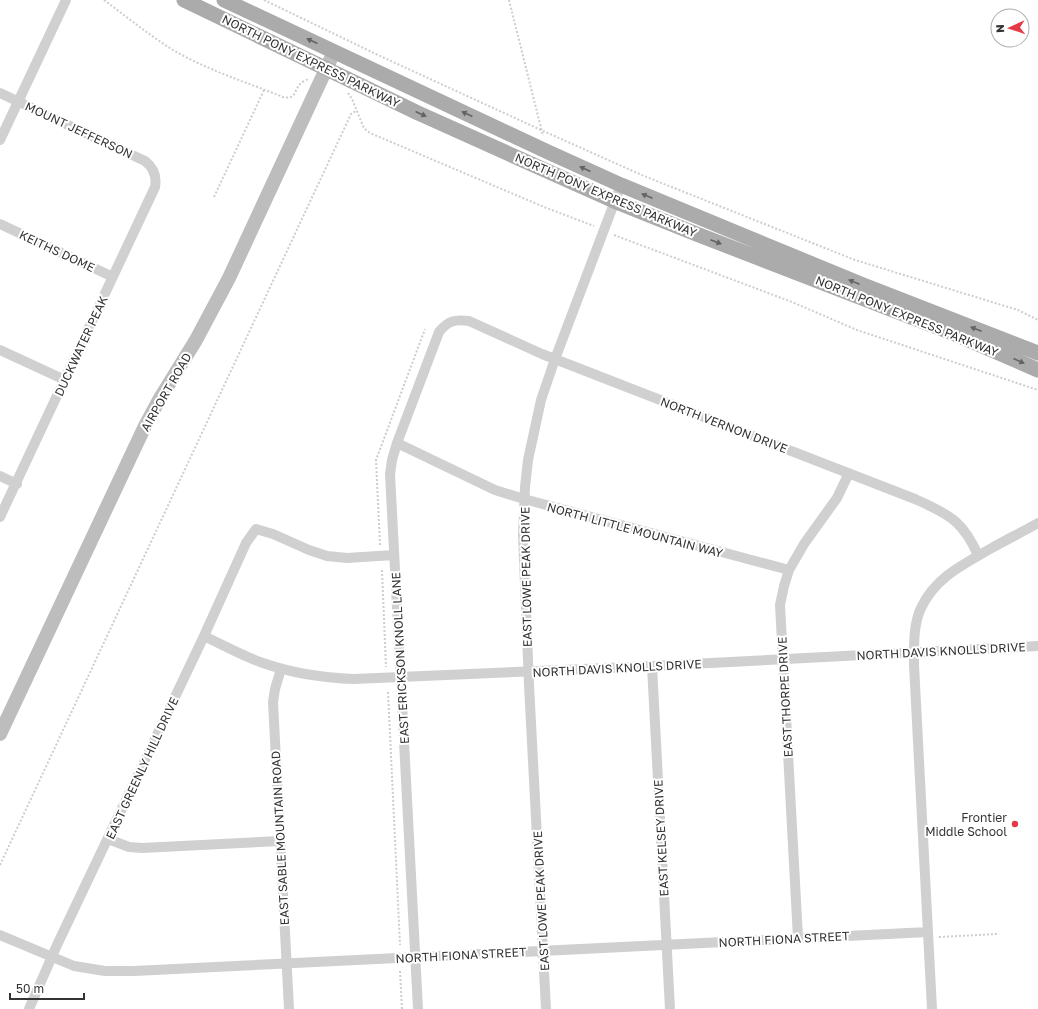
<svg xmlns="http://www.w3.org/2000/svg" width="1038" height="1009" font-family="'Golos Text',sans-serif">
<rect width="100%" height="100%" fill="#fff"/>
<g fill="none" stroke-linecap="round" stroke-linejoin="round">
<!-- path -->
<path stroke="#cdcdcd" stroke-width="2" stroke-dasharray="2 2" stroke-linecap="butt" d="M104,0C127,17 149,35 173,50C207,70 246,82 283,97C296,100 294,91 300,84C302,82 306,80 309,79
M264,0L378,55L541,130L644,176L855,260L1018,310L1038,320
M509,0L543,136
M348,93L352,99L363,126L366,130L370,133L544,207L594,226
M214,197L264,90
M614,235L792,302L857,330L1038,390
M380,545L376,460L425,329
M382,570L386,667
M388,692L400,945
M0,865L351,114L357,110
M939,937L997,934
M400,971L402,1009"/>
<!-- street -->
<path stroke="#d0d0d0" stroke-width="10" d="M0,93L145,161C154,168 157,176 155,187L0,517
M0,140L66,0
M0,224L113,277
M0,350L65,380
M397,443L495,490L524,499L789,570
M0,476L17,484
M204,636C223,645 241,655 260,662C291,673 322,678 354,679L652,666L1038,646
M652,666L670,1009
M281,669L275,689L273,702L289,1009
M108,839L129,847L142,848L280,841
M0,935L74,966L105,971H134L928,932
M798,938L780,605L784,586L789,570L804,544L837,498L849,473
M29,1009L57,945L204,636L246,543L256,529L273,534L309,550L327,556L347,558L394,555
M418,1009L390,474L392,460L397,443L439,332C448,321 454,319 469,321L542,354L915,499C928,505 945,512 956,522C966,531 973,544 978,555
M546,1009L529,685L523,535L525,487L528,460L541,400L555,359L621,185
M932,1009L914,665C914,647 913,625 921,608C935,578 962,565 990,549C1006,540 1022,532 1038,523"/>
<!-- secondary -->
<path stroke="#bdbdbd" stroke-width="14" d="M0,734L145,426L159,400L196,340L229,278L334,52"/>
<!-- primary -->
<path stroke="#ababab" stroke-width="15" d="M184,0L418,113L614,201L699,235L955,334L1038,370
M224,0L548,152L621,185L863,285L1038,353"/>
</g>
<!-- one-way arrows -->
<defs><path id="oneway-solid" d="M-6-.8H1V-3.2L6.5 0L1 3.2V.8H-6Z"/></defs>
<g fill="#636363">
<use href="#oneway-solid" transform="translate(312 41) rotate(-155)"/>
<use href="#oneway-solid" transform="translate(421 114) rotate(25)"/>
<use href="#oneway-solid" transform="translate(467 114) rotate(-155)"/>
<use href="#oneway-solid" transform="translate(585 169) rotate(-156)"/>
<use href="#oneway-solid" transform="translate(647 196) rotate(-157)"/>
<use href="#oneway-solid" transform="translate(716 242) rotate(21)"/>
<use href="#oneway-solid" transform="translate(854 282) rotate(-158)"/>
<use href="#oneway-solid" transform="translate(976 329) rotate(-159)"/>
<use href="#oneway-solid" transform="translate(1019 361) rotate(24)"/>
</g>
<!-- markers -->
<circle fill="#e63946" stroke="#fff" stroke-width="1.5" cx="1015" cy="824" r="4"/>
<g text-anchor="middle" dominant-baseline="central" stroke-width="4" stroke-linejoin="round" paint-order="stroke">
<!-- street labels -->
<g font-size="12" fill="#333" stroke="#fff">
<text transform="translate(311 61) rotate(26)">NORTH PONY EXPRESS PARKWAY</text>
<text transform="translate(79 130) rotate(25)">MOUNT JEFFERSON</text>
<text transform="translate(606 195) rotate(23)">NORTH PONY EXPRESS PARKWAY</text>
<text transform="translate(57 251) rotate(25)">KEITHS DOME</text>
<text transform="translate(907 316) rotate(22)">NORTH PONY EXPRESS PARKWAY</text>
<text transform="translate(81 346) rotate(-65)">DUCKWATER PEAK</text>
<text transform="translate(166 392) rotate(-60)">AIRPORT ROAD</text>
<text transform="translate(724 425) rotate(21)">NORTH VERNON DRIVE</text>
<text transform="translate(635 530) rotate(15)">NORTH LITTLE MOUNTAIN WAY</text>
<text transform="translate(526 577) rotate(-91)">EAST LOWE PEAK DRIVE</text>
<text transform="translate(941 651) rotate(-3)">NORTH DAVIS KNOLLS DRIVE</text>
<text transform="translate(400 658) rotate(-93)">EAST ERICKSON KNOLL LANE</text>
<text transform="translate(617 668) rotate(-3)">NORTH DAVIS KNOLLS DRIVE</text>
<text transform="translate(785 697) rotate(-93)">EAST THORPE DRIVE</text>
<text transform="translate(142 768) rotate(-65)">EAST GREENLY HILL DRIVE</text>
<text transform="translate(280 838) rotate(-93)">EAST SABLE MOUNTAIN ROAD</text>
<text transform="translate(661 838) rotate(-93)">EAST KELSEY DRIVE</text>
<text transform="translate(541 901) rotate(-93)">EAST LOWE PEAK DRIVE</text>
<text transform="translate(784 939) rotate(-3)">NORTH FIONA STREET</text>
<text transform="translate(461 955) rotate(-3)">NORTH FIONA STREET</text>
</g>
<!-- poi labels -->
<g font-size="12" fill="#333" stroke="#fff" text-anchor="end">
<text x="1007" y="817">Frontier<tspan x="1007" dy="14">Middle School</tspan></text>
</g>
</g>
<!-- north arrow -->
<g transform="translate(1010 28) rotate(267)"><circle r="19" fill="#ffffff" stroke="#adadad"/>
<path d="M0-3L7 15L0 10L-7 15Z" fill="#e63946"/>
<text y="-6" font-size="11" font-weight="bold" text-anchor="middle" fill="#333333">N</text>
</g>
<!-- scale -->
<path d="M10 993v6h74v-6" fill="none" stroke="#333333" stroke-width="2"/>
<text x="16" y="993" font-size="12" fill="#333333" stroke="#ffffff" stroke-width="3" paint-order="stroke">50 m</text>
</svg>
